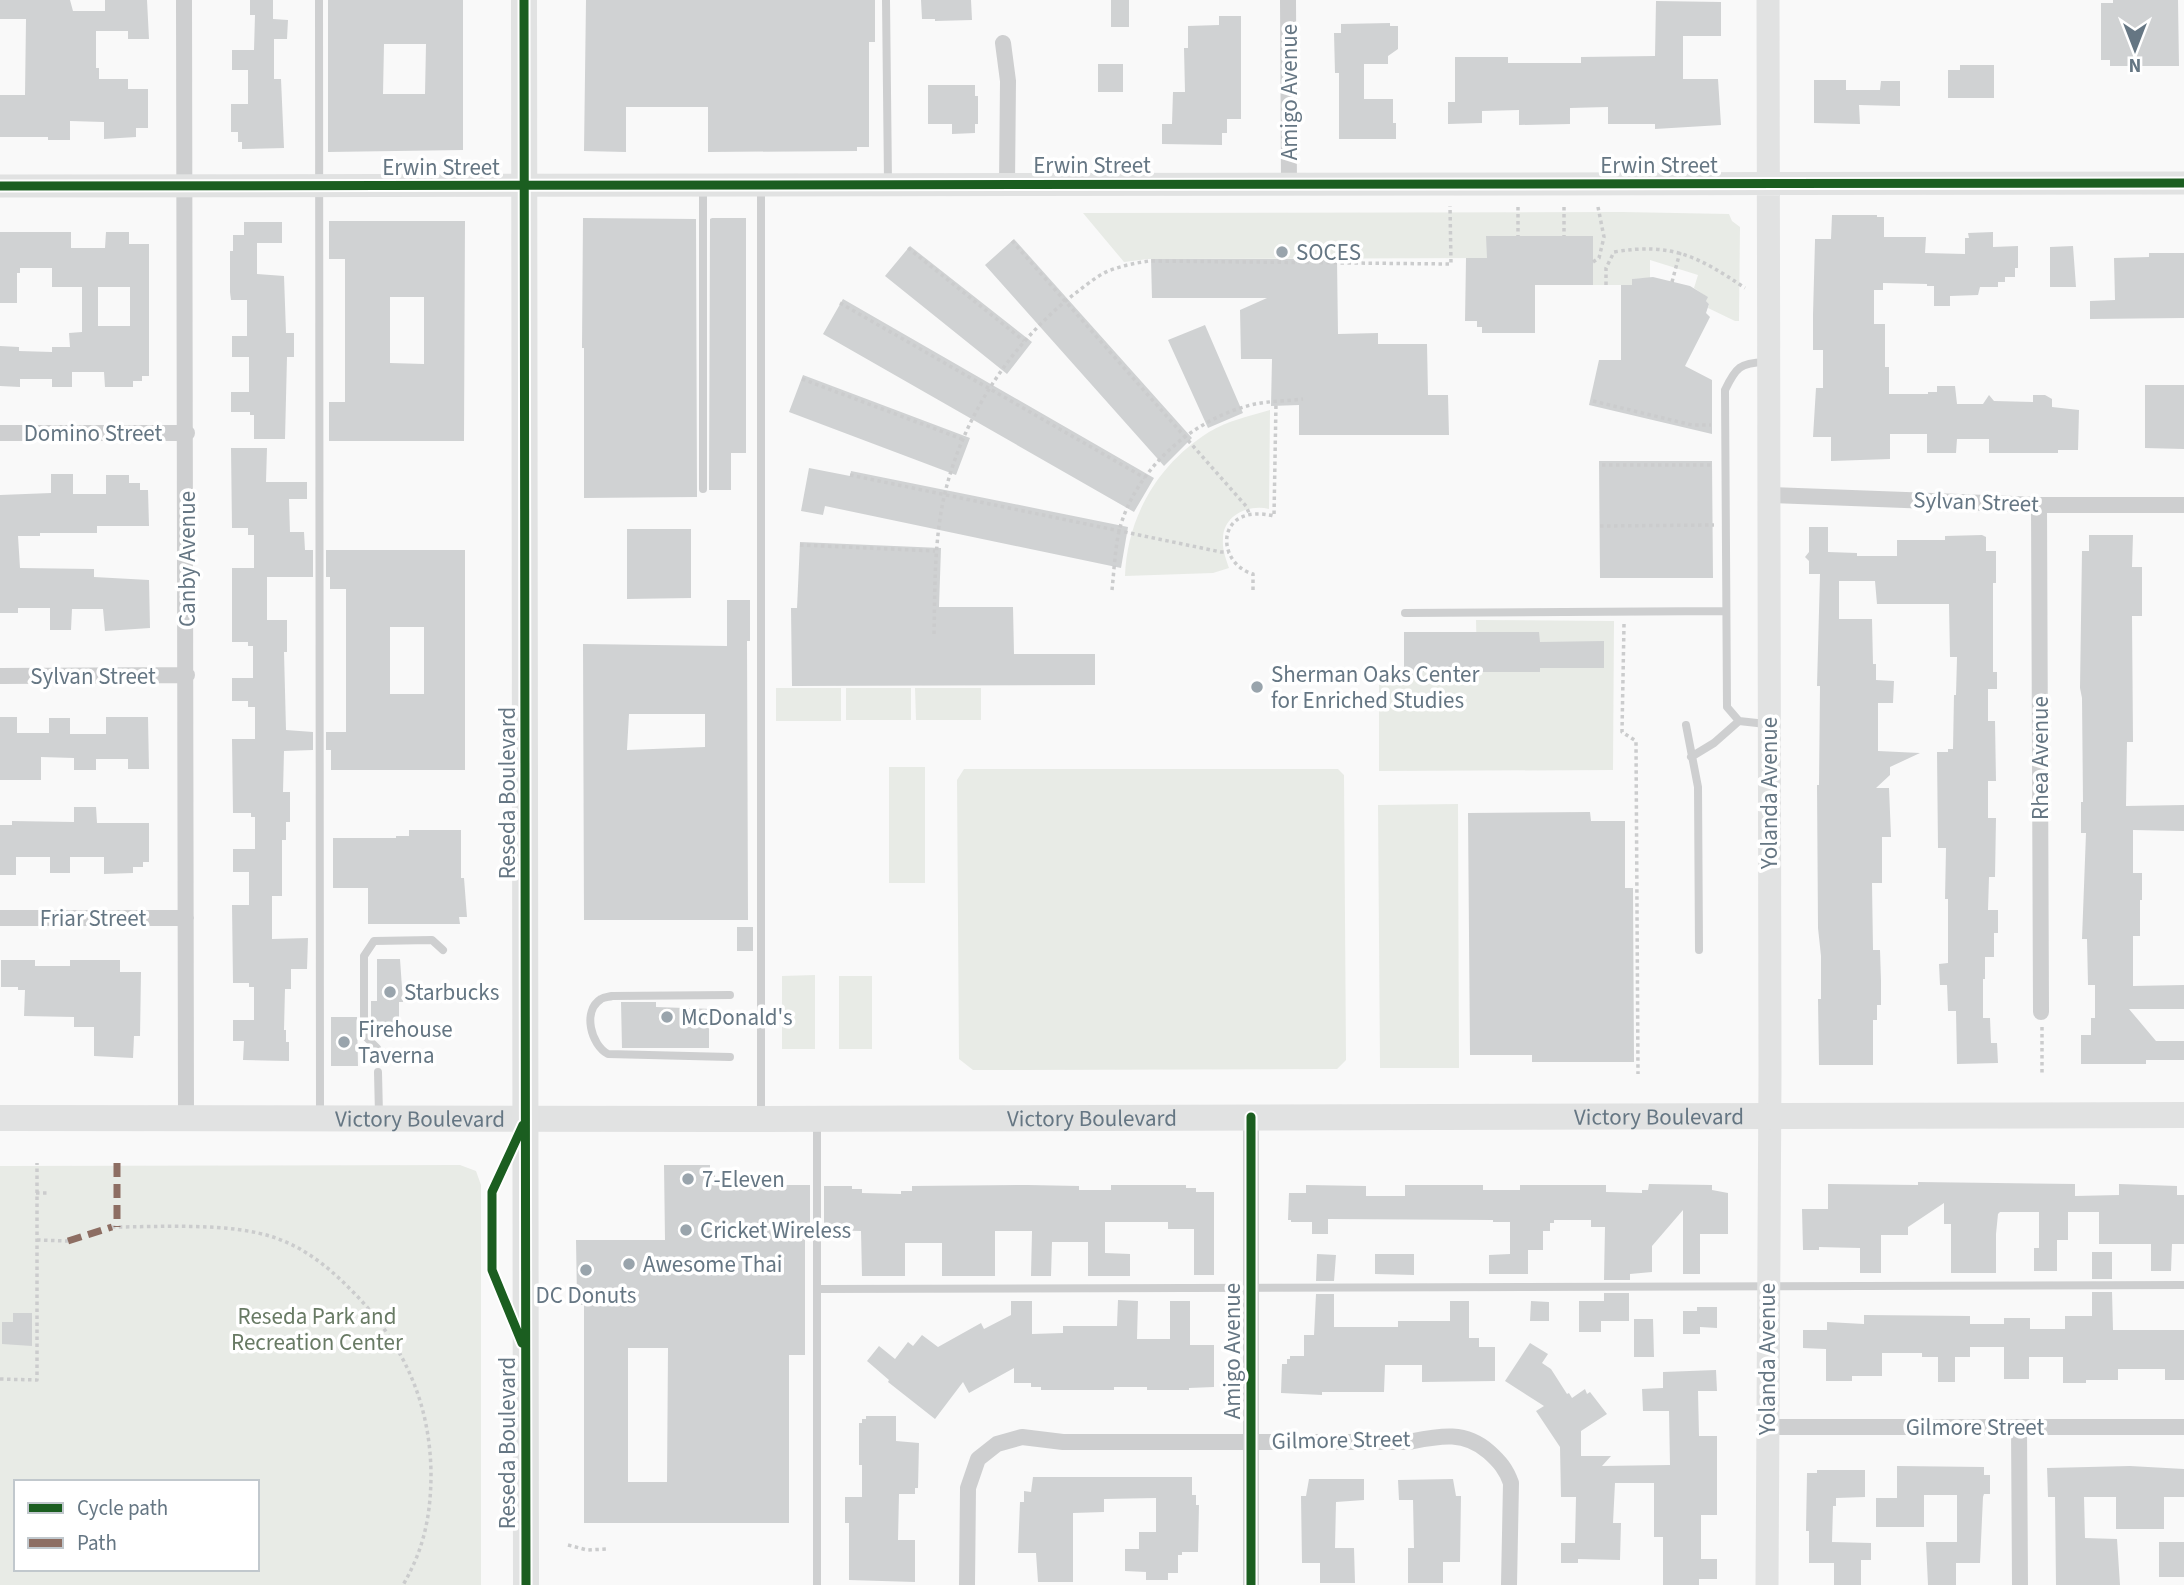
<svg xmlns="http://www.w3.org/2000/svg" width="2184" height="1585" font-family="'Source Sans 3',sans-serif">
<rect width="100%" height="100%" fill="#f9f9f9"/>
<!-- green -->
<path fill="#e8ebe6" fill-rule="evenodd" d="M1622,212L1729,214L1732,221L1740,227L1739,321H1735L1708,308L1709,304L1706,301L1707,297L1694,288L1698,275L1650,260V278L1632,279V285H1593L1592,236H1487V258L1148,259L1124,262L1083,213Z
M1270,410L1269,509C1249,504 1223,515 1223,539C1222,549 1226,559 1229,568L1213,573L1125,576C1127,517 1158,464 1209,432C1227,421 1249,416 1270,410Z
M1476,620L1614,621L1613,770L1379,771V671L1467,672L1477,668Z
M776,688H841V721H776Z
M846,688H911V720H846Z
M915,688H981V720H916Z
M889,767H925V883H889Z
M964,769H1338L1344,775L1346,1060L1337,1069L973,1070L959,1059L957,780Z
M1458,804L1459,1068H1380L1378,805Z
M815,975V1049H782V976Z
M839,976H872V1049H839Z
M460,1165L476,1171L481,1185V1585H0V1166ZM16,1482H257V1569H16Z"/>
<!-- building -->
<path fill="#d0d2d3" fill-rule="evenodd" d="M0,0H70L73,11H105V0H147L149,39H128V31H96V68H99V79H128V89H148V128H136V137L104,139V122L70,121V140H48V137H0V95H25L26,19H0Z
M250,0H273V19L288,20L287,39H274V79H281L284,148L242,149V142H238V132H231V104H248V70H232V50H254L255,15H250Z
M328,0H463V150L328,152ZM384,44H426L425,94H383Z
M586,0H875V42H869V147H857V151L708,152V107H626V152L584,151Z
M921,0H971L972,20L935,21V19H922Z
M1111,0H1129V27H1111Z
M2113,0H2178L2179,66H2110V60H2101V3H2113Z
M1656,1L1721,2V36H1683V79H1718L1721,125L1655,129V124H1608V107L1570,108V124L1519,125V110L1482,111V123L1448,124V102H1455V57H1508V63H1581V57L1655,56Z
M1219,16H1241V119H1227V133H1222V145L1162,144V124H1172L1173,92H1185L1184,48H1188V26L1219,25Z
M1390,23V26H1398V49L1388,56V64H1364V99H1393V123H1396V139H1339V73H1335L1334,33H1341V24Z
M1098,64H1123V92H1098Z
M1960,65H1994V98H1948V70H1960Z
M1814,80H1846V90H1880L1881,81H1900V106L1859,105L1860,124L1814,123Z
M928,85H975V96H978V124H975V133L952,134V124H928Z
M1832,215H1877V217H1884V237H1926L1925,253L1965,254V238H1969L1968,233L1993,232V247L2018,246V268H2015V277H2005V282H1998V287H1980L1978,295L1950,296V306H1934V286H1927V284L1883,283V290H1874V324H1885V367H1889V394H1928V392H1937V386H1955L1957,404H1983L1989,395L1994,401L2033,402V395H2045L2052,399V407L2079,410L2078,450H2058V453H1989V439H1957L1956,453H1927V434H1890V459L1831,461V437H1813L1816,388H1823V350H1813V315L1815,241V239H1831Z
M583,218L696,219L697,497L584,498V348H582Z
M712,218H746V453H731V490H709L710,219Z
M329,221H465L464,441H329V402H345V259H329ZM390,297H424V364L390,363Z
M244,222H282V243H257V274L284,276L286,333H294V357H287L285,439H254V415H250V412H231V392H249V357H232V336H247V300H231L230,292V251H233V235H244Z
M0,232H71V248H105L106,232H129V244H149V376H142V381H133V387H105L104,372H72V387H52V379H20V387L0,386V346L19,347V351L52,352V347H70L69,333L82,332V287H52V268H20V273H17V303H0ZM98,287H130V326H98Z
M1486,236H1593V285H1535V333H1482V327H1477V321H1465L1466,258H1487Z
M1014,239L1192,438L1164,466L985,265Z
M910,246L1032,342L1007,374L885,276Z
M2073,246L2076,287H2050V247Z
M2149,253H2184V318L2090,319V301L2115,300L2114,258L2149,257Z
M1151,259H1337L1338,334L1378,333V344H1427L1428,395H1448L1449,435H1299V405L1271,406L1272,359H1241L1240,310L1267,298H1152Z
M1653,277L1690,286L1708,297L1706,301L1709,304L1706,313L1710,317L1685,366L1712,380V434L1589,405L1599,360H1621V285H1632V279Z
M843,299L1154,478L1134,512L823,334Z
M1205,325L1243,413L1208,428L1168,340Z
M803,375L970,438L956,475L789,412Z
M2145,385H2184V449L2145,448Z
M231,448H267L266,482H307V499H289L290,532H304L305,550H313V577H267V620H287V652H284L286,730L313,732V750L284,751L283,792H290V822H286V840H282V896H272V939L308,938L307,969H291V989H285L284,1030H286V1042H289V1061L243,1060L244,1041H233V1020H254V987H249V983H233L232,905H249V872H233V849H255V817H251V813H233L232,739H255V707H248V701H232V678H253V646H248V642H232V568H254V535H248V528H232Z
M1599,461H1712L1713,578H1600Z
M809,468L850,476L851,471L1128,527L1121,568L825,506L823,515L801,511Z
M51,474H73V494H106V475H129V483H140V490H148L149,526H97V533H40V536H18L20,568L94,569V577L149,580L150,628L105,631L103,609H72L71,630H50V608H18V613H0V495L51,493Z
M1809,527H1828V552L1857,553V556H1897V540H1945V536L1982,535L1986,537V551H1996V583H1993V672H1997V689H1988V721H1995L1996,781H1988V818H1996L1995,877H1989L1988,910H1998V933H1994V957H1985V979H1983V1018H1990L1991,1043H1997L1998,1063L1957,1064L1956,1011H1948L1947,985H1940L1939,964L1948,963V899H1945L1946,848H1938L1937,752H1948V749H1953L1954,695H1956L1957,657H1950L1949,604H1877L1875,581H1839V619H1872L1873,664H1876V680L1894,681L1893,703H1878V751L1920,753L1890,767V775L1876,788H1889L1891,837H1882V883H1872L1873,950H1880L1881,981V1005H1877V1020H1873V1065H1819L1818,999H1821V956L1818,928L1817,785H1819L1820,686H1817L1820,574H1809V561L1805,557L1809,552Z
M627,529H691V598L627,599Z
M2089,535H2133L2132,567H2142V616H2132L2133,742H2127L2126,806L2184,805V831L2133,830V873H2142V900H2140V936H2133V986L2184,985V1009H2129L2156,1041H2184V1060H2146V1064H2081V1035H2091V1018H2095V985H2088L2087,939H2082L2086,833H2081V802H2083L2082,698L2080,688L2082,551H2089Z
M800,542L941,548L939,607H1013L1014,654H1095V685L792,686L791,608H797Z
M326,550H465V770H331V750H326V732H346V589H330V577H326ZM390,627H424V694H390Z
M727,600H750V641H747L748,920H584L583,644L727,646ZM629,714H705V747L627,750Z
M1404,632H1539L1540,642L1604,641V668H1540V672H1404Z
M0,717H17V733H49V718H70V734H106V717H148L149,769H128V759H96V770H74V758L41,757V780H0Z
M74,807H96L97,823H149V862H143V867H133V873L104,874V857H70V873H50V857H16V875H0V825H12V821L74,822Z
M1590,812L1591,821H1625V888H1633L1634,1062H1532V1055H1470L1468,813Z
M409,830H461V878H464L467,917H459L460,924H368V888H333V838H396V836H409Z
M737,927H753V951H737Z
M377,959H400L403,1002H399V1028H371V1001H377Z
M1,960H35V966H70V960H120V972H141L140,1036H134L133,1058L94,1056V1027H74V1017L24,1016L25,990H18V987H1Z
M621,1002H656V1007L713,1009V1025H709V1048H622Z
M331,1017H357L358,1066H331Z
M664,1165H710V1170H715V1185H810V1230H805V1355H789V1523H584V1305H581V1300L577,1299L576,1240H665ZM628,1348H668L667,1482H628Z
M1918,1182L2075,1184V1196L2119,1195V1184L2177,1186V1195H2184V1244H2172L2171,1271H2151V1244H2099V1212H2068V1240H2057V1271H2034V1248H2039V1212H2000L1998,1214L1996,1234V1273H1951V1224H1944V1203L1908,1227V1235H1881V1273H1860V1248L1819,1247V1250H1803L1802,1209H1828V1184L1918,1185Z
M1649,1184L1712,1185V1190L1728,1193V1234H1700V1274H1683V1210L1652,1246V1272L1630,1274V1280H1604L1605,1227H1591V1220H1554V1223H1550V1231H1543V1250H1528V1274H1489V1255L1510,1254V1222H1493V1220L1328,1219V1234H1312V1222H1291V1220H1288L1289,1193H1306V1185L1366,1186V1196H1405V1185H1483V1190H1520V1185H1606V1192L1642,1193V1190H1648Z
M1028,1185L1079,1186V1190H1111V1185H1186V1188H1196V1192H1214V1275H1194V1229H1168V1222H1105V1253L1130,1254V1276H1088V1242H1052L1051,1276H1031L1032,1231H995V1276H942V1243H905V1276H862L861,1231L824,1230V1186H852V1189H862V1193L901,1194V1191H912V1186Z
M2092,1252H2112V1279H2092Z
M1317,1254L1336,1255L1334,1281H1316Z
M1375,1254H1414V1275L1375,1274Z
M2092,1292H2112L2113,1330H2184V1380H2165V1369H2118V1380H2086V1383H2063V1357H2029V1379H2004V1347H1970V1357H1955V1382H1938V1357H1922V1353H1882V1376H1852V1381H1826V1349L1803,1348V1330H1827V1322L1864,1324V1315L1970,1316V1324H2004V1318H2030V1329H2065V1316H2092Z
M1604,1293H1629V1321H1601V1332H1579V1301H1604Z
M1316,1294H1334V1327H1398V1321H1450V1301H1469V1338H1479V1347H1495V1381L1422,1382V1365H1385L1384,1392H1322V1395L1281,1393L1282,1364H1287V1359H1290V1356H1304V1335H1314Z
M1118,1300L1138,1301L1137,1339H1170V1301H1190V1345H1214V1387L1189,1388V1390H1147V1387H1114V1390H1041V1387H1031V1383H1014V1368L969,1393L963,1382L935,1419L888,1382L889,1380L867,1361L879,1346L895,1359L908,1342L913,1346L922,1335L938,1347L981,1323L984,1329L1011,1315V1301H1032V1334L1063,1333V1326H1117Z
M1531,1301L1549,1302V1321H1530Z
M1697,1307H1717V1328L1700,1327V1334H1683V1311H1697Z
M13,1313H32V1346L2,1344V1322H13Z
M1634,1319H1653L1654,1357H1634Z
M1530,1343L1548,1354L1542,1363L1551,1369L1567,1394L1569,1393L1572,1398L1585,1389L1587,1394L1590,1392L1607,1414L1581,1431V1456H1611L1602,1466L1670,1465L1669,1411H1643L1642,1389L1663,1388V1372L1716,1370L1717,1391H1698L1699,1436H1717V1515H1701V1559H1717V1579H1699V1585H1663V1537H1654V1483H1615L1613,1523H1621L1620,1560L1578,1559V1563H1561V1543H1575L1576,1497H1561L1560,1447L1536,1411L1544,1406L1505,1381Z
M866,1416H896V1441L919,1443L918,1488H915V1494H899L898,1540H915V1582L849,1580V1523H845V1497H862V1465H859V1423H862V1419H866Z
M1897,1466L1984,1467V1475H1990V1494H1984L1983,1497L1980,1563H1956V1585H1928L1926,1542H1957V1495H1924V1527H1876V1498H1897Z
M2130,1466L2184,1469V1497H2164V1529H2116V1497H2084L2085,1538L2117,1539L2120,1585H2056L2055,1497H2048L2047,1468Z
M1817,1470H1865V1497L1836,1498V1506H1833L1832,1542L1871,1543V1560H1861V1585H1834V1563H1809V1531H1806L1807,1473H1817Z
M1033,1477H1192V1495H1196V1505H1199L1198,1552H1182V1555H1178V1573H1168V1580H1146V1572L1125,1571V1549H1139V1532H1156V1498L1104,1499V1512L1073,1513V1582H1038L1036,1553H1018L1020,1502H1024V1491L1031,1492Z
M1309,1479H1364V1500L1336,1502L1335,1548H1354L1355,1583H1320V1563H1302L1301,1496H1306Z
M1453,1479L1456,1496H1461L1460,1562H1443V1583H1408V1548H1414L1413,1500H1399L1398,1480Z
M2159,1542H2184V1577H2159Z"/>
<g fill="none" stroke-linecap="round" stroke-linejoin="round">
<!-- path -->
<path stroke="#cbcccd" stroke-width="3.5" stroke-dasharray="3.5 3.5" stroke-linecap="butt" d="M1518,207V236
M1564,207V236
M1012,241L1246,506L1249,513
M908,248L1024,341
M1593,262L1599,258L1604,237L1598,207
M1672,282L1680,252
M1606,285V268L1614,252C1672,242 1699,257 1745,288
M840,303L1145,478
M802,379L962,439
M1593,401L1692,425H1711
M1602,465H1712
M850,475L1221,552H1229
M1600,526L1714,525
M800,545L935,551
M1112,590C1114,571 1115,550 1119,531C1135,469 1193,418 1255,404C1270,401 1287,401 1303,399
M1253,590V574C1215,563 1215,502 1274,516L1276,402
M1624,624L1622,732L1636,741L1638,1074
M934,634C935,588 934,543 944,497C962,418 1010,345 1073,295C1084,287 1095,277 1108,271C1121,266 1135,263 1149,261L1451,264L1450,206
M2042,1027V1074
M36,1193H50
M112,1227C161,1227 230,1222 276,1238C309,1250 333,1271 357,1296C405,1347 430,1404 431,1473C431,1515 424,1549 403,1585
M37,1240L68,1241
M0,1379L37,1380V1163
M568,1545L587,1550L607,1549"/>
<!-- lane -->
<path stroke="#cecfd0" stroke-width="8" d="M319,0L320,1114
M886,0L888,182
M761,187V1116
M1765,362C1740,363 1736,367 1725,390L1727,707L1739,721L1766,724
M703,489V188
M1405,613L1726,611
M1686,725L1698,787L1699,950
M1691,757L1714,743L1739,721
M730,995L612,996C608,997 604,997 601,999C582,1011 591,1045 608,1054L730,1057
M377,1048L364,1035V956L374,941L432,940L443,950
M378,1072L379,1115
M818,1289L2184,1285
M817,1585V1122"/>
<!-- street -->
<path stroke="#cecfd0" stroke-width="16" d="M184,0L186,1118
M1288,0L1289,184
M1003,43L1008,81L1007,184
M0,433H187
M1768,495L2039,505H2184
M2039,505L2041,1012
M0,676L187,675
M0,918H186
M1766,1427H2184
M2019,1427L2020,1585
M967,1585L968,1488L978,1459L997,1444L1022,1437L1063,1442H1408C1439,1436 1464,1430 1489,1452C1500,1462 1506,1469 1511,1483L1509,1585
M1251,1585V1117"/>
<!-- secondary -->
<path stroke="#e1e2e2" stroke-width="23" d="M0,186L2184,183
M1767,1585L1770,1073L1768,0"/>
<!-- primary -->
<g stroke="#e1e2e2" stroke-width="26">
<path d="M524,0L526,1585"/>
<path id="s1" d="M0,1118L731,1119L2184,1115"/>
</g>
<!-- quiet -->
<path stroke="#8d6e63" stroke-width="7" stroke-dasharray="14 7" stroke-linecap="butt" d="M117,1163V1227
M68,1241L112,1227"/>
<defs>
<path id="cycleway" d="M524,0L526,1585
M0,186L2184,183
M522,1343L492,1270V1192L523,1125
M1251,1585V1117"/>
</defs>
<!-- cycleway casing -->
<use href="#cycleway" stroke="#fff" stroke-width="13"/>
<!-- cycleway -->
<use href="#cycleway" stroke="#1b5e20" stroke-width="9"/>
</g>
<!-- markers -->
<g fill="#99a4ac" stroke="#fff" stroke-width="2.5">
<circle cx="1282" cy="252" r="7"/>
<circle cx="1257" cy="687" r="7"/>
<circle cx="390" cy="992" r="7"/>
<circle cx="667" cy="1017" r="7"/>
<circle cx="344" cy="1042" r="7"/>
<circle cx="688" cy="1179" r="7"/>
<circle cx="686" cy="1230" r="7"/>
<circle cx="629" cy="1264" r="7"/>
<circle cx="586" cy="1270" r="7"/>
</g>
<g text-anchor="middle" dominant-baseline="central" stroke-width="7" stroke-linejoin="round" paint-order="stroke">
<!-- street labels -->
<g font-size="23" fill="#657683" stroke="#fff">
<text transform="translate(1289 92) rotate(-90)">Amigo Avenue</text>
<text x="1092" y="165">Erwin Street</text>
<text x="1659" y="165">Erwin Street</text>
<text x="441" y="167">Erwin Street</text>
<text x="93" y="433">Domino Street</text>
<text transform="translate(1976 502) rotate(2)">Sylvan Street</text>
<text transform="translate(187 559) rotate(-90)">Canby Avenue</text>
<text x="93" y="676">Sylvan Street</text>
<text transform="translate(2040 758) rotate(-90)">Rhea Avenue</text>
<text transform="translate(507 793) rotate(-90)">Reseda Boulevard</text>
<text transform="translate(1769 793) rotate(-90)">Yolanda Avenue</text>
<text x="93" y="918">Friar Street</text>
<text stroke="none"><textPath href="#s1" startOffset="1659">Victory Boulevard</textPath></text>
<text stroke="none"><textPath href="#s1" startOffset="1092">Victory Boulevard</textPath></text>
<text stroke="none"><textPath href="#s1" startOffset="420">Victory Boulevard</textPath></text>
<text transform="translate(1232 1351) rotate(-90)">Amigo Avenue</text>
<text transform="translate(1767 1359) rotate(-90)">Yolanda Avenue</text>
<text x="1975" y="1427">Gilmore Street</text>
<text transform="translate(1341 1440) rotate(-1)">Gilmore Street</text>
<text transform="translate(507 1443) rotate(-90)">Reseda Boulevard</text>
</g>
<!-- poi labels -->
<g font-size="23" fill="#657683" stroke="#fff" text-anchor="start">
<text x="1296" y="252">SOCES</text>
<text x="1271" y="674">Sherman Oaks Center<tspan x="1271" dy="26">for Enriched Studies</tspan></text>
<text x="404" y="992">Starbucks</text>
<text x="681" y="1017">McDonald's</text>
<text x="358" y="1029">Firehouse<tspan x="358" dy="26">Taverna</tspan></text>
<text x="702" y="1179">7-Eleven</text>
<text x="700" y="1230">Cricket Wireless</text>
<text x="643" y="1264">Awesome Thai</text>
<text x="586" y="1295" text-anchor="middle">DC Donuts</text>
</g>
<!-- park labels -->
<g font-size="23" fill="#687a64" stroke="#fff">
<text x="317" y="1316">Reseda Park and<tspan x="317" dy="26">Recreation Center</tspan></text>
</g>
</g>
<!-- legend -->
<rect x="14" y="1480" width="245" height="91" fill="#ffffff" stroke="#c1c8cd" stroke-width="2"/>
<rect x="28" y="1503" width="35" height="10" fill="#1b5e20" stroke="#c1c8cd" stroke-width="2"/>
<text x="77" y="1515" font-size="21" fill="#657683">Cycle path</text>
<rect x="28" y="1538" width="35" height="10" fill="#8d6e63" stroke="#c1c8cd" stroke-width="2"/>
<text x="77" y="1550" font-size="21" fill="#657683">Path</text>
<!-- north arrow -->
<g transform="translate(2135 49) rotate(180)" stroke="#ffffff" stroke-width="5" paint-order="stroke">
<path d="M0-5L12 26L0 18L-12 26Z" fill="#657683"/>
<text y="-10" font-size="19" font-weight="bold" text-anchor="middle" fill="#657683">N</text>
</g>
</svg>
